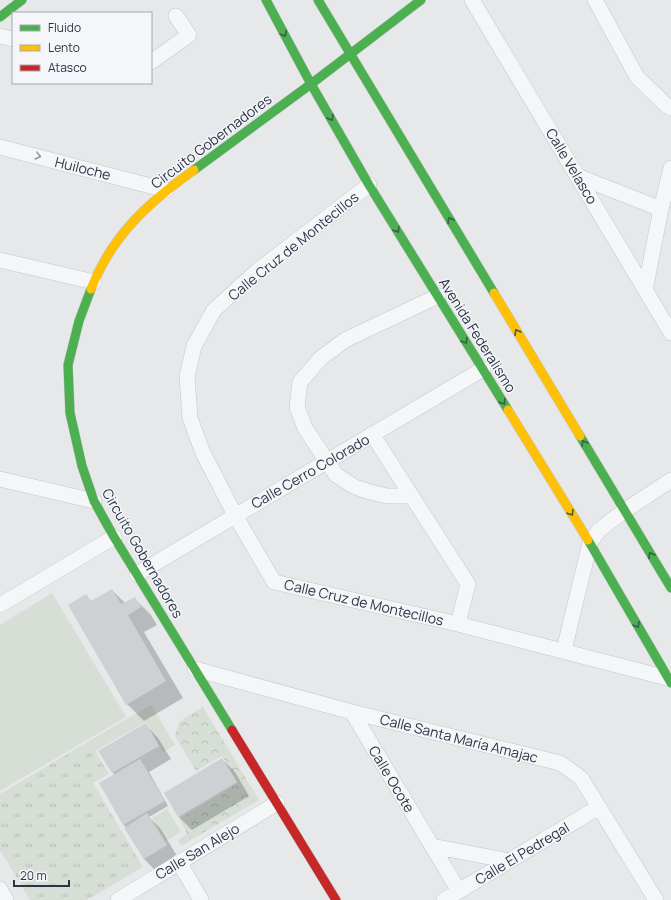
<svg xmlns="http://www.w3.org/2000/svg" width="671" height="900" font-family="Manrope,sans-serif">
<defs>
<pattern id="grass-tufts" width="24" height="20" patternUnits="userSpaceOnUse"><rect width="24" height="20" fill="#d6ded6"/><path d="M3 7l-1-3M5 7V3M7 7l1-3M15 17l-1-3M17 17v-4M19 17l1-3" fill="none" stroke="#b8bfb9"/></pattern>
<pattern id="forest-crowns" width="20" height="18" patternUnits="userSpaceOnUse"><rect width="20" height="18" fill="#d6ded6"/><path d="M2 6a3 3 0 1 1 6 0M12 15a3 3 0 1 1 6 0" fill="none" stroke="#b8bfb9"/></pattern>
</defs>
<rect width="100%" height="100%" fill="#e6e8ea"/>
<!-- grass -->
<path fill="url(#grass-tufts)" d="M89,741L109,774L93,783L143,867L87,900H30L0,850V794Z"/>
<!-- forest -->
<path fill="url(#forest-crowns)" d="M203,707L259,800L181,846L178,840L187,834L179,819L238,783L222,756L196,771L175,736L179,722Z"/>
<!-- garden -->
<path fill="#d6ded6" d="M52,593L126,717L0,791V625Z
M151,705L175,745L163,752L146,722L95,751L89,741Z
M167,809L181,832L166,841L152,818Z"/>
<!-- shadow -->
<path fill="#0003" d="M112,590L125,603L134,598L151,615L157,625L144,632L183,698L144,721L127,704L86,596L92,602Z
M146,725L158,738L171,759L149,772L168,806L149,817L160,828L179,859L157,872L144,859L100,783L115,775L112,772Z
M222,759L235,772L249,796L192,830L179,817L165,793Z"/>
<!-- building -->
<path fill="#ced0d3" d="M112,589L121,604L135,597L141,607L128,615L166,681L126,705L68,605L86,594L91,601Z
M146,723L159,746L112,773L98,751Z
M222,758L237,782L178,817L164,793Z
M140,759L165,801L123,825L99,783Z
M147,813L167,845L144,859L124,828Z"/>
<g fill="none" stroke-linecap="round" stroke-linejoin="round">
<defs>
<path id="street" d="M472,0L671,333
M595,0L637,77L666,105L671,108
M0,36L13,39
M151,62L189,35L176,16
M0,147L166,190
M577,176L661,209
M369,185L257,271L214,310L194,346L187,377L190,418L203,453L235,515L274,582L458,624L667,678
M0,260L94,282
M645,290L661,209L671,168
M372,434L468,584L458,624
M0,479L94,501
M411,496H387L370,492L355,487L336,475L305,428L297,407L300,382L321,358L345,340L438,296
M137,574L483,369
M0,605L114,537
M564,650L590,543L599,530L624,511L671,480
M195,669L352,712L560,763L581,778L656,900
M352,712L459,891
M432,846L509,861
M179,862L201,900
M0,889L6,900
M118,900L277,803
M444,900L599,807"/>
<path id="fast" d="M266,0L311,84L369,185L508,410
M318,0L494,293
M0,17L22,0
M194,170L311,84L421,0
M91,289L79,321L68,365L70,413L82,466L94,501L114,537L232,730
M580,436L671,588
M588,540L671,683"/>
<path id="slow" d="M91,289C112,235 149,202 194,170
M494,293L580,436
M508,410L588,540"/>
<path id="jam" d="M232,730L336,900"/>
</defs>
<!-- street casing -->
<use href="#street" stroke="#c4c6c8" stroke-width="16"/>
<!-- fast casing -->
<use href="#fast" stroke="#c4c6c8" stroke-width="10"/>
<!-- slow casing -->
<use href="#slow" stroke="#c4c6c8" stroke-width="10"/>
<!-- jam casing -->
<use href="#jam" stroke="#c4c6c8" stroke-width="10"/>
<!-- street -->
<use href="#street" stroke="#f5f6f7" stroke-width="15"/>
<!-- fast -->
<use href="#fast" stroke="#4caf50" stroke-width="9"/>
<!-- slow -->
<use href="#slow" stroke="#ffc107" stroke-width="9"/>
<!-- jam -->
<use href="#jam" stroke="#c62828" stroke-width="9"/>
</g>
<!-- one-way arrows -->
<defs><path id="oneway-chevron" d="M-2-3.5L2.5 0L-2 3.5" fill="none" stroke-width="1.6" stroke-linecap="round" stroke-linejoin="round"/></defs>
<g stroke="#375f49">
<use href="#oneway-chevron" transform="translate(284 34) rotate(62)"/>
<use href="#oneway-chevron" transform="translate(331 118) rotate(60)"/>
<use href="#oneway-chevron" transform="translate(450 220) rotate(-121)"/>
<use href="#oneway-chevron" transform="translate(397 230) rotate(58)"/>
<use href="#oneway-chevron" transform="translate(517 332) rotate(-121)"/>
<use href="#oneway-chevron" transform="translate(465 341) rotate(58)"/>
<use href="#oneway-chevron" transform="translate(503 402) rotate(58)"/>
<use href="#oneway-chevron" transform="translate(584 443) rotate(-121)"/>
<use href="#oneway-chevron" transform="translate(571 513) rotate(58)"/>
<use href="#oneway-chevron" transform="translate(651 555) rotate(-121)"/>
<use href="#oneway-chevron" transform="translate(637 625) rotate(60)"/>
</g>
<use stroke="#90959e" href="#oneway-chevron" transform="translate(38 156) rotate(14)"/>
<g text-anchor="middle" dominant-baseline="central" stroke-width="3" stroke-linejoin="round" paint-order="stroke">
<!-- street labels -->
<g font-size="14" fill="#2b3445" stroke="#f4f6f9">
<text transform="translate(211 141) rotate(-37)">Circuito Gobernadores</text>
<text transform="translate(572 166) rotate(59)">Calle Velasco</text>
<text transform="translate(83 168) rotate(14)">Huiloche</text>
<text transform="translate(293 246) rotate(-39)">Calle Cruz de Montecillos</text>
<text transform="translate(478 335) rotate(58)">Avenida Federalismo</text>
<text transform="translate(310 471) rotate(-30)">Calle Cerro Colorado</text>
<text transform="translate(143 553) rotate(60)">Circuito Gobernadores</text>
<text transform="translate(364 602) rotate(13)">Calle Cruz de Montecillos</text>
<text transform="translate(459 738) rotate(14)">Calle Santa María Amajac</text>
<text transform="translate(392 779) rotate(59)">Calle Ocote</text>
<text transform="translate(197 851) rotate(-31)">Calle San Alejo</text>
<text transform="translate(522 853) rotate(-31)">Calle El Pedregal</text>
</g>
</g>
<!-- legend -->
<rect x="12" y="12" width="140" height="72" fill="#f4f6f9" stroke="#a4a8b1"/>
<rect x="20" y="25" width="20" height="6" fill="#4caf50" stroke="#a4a8b1"/>
<text x="48" y="32" font-size="12" fill="#2b3445">Fluido</text>
<rect x="20" y="45" width="20" height="6" fill="#ffc107" stroke="#a4a8b1"/>
<text x="48" y="52" font-size="12" fill="#2b3445">Lento</text>
<rect x="20" y="65" width="20" height="6" fill="#c62828" stroke="#a4a8b1"/>
<text x="48" y="72" font-size="12" fill="#2b3445">Atasco</text>
<!-- scale -->
<path d="M14 880v6h55v-6" fill="none" stroke="#2b3445" stroke-width="2"/>
<text x="20" y="880" font-size="12" fill="#2b3445" stroke="#f4f6f9" stroke-width="3" paint-order="stroke">20 m</text>
</svg>
